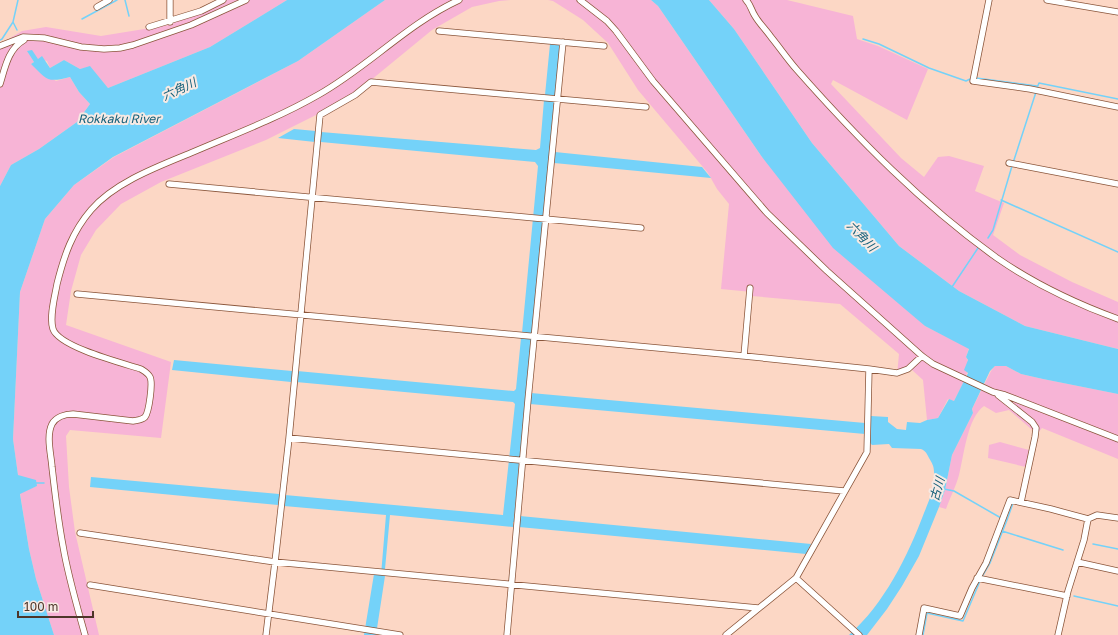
<svg xmlns="http://www.w3.org/2000/svg" width="1118" height="635" font-family="'Golos Text','Noto Sans JP',sans-serif">
<rect width="100%" height="100%" fill="#fcd7c5"/>
<!-- green -->
<path fill="#f7b4d6" d="M227,0H287L210,47L108,88L90,67L80,69L64,60L50,68L47,61L38,59L28,52L34,62L31,64L56,81L70,77L79,92L90,104L77,122L39,149L11,165L0,186V44L22,31L46,27L101,36L169,25Z
M385,0H510L499,1L472,7L432,30L354,94L320,113L266,140L161,182L121,204L96,230L81,255L71,291L66,325L171,362L161,438L70,430L66,436L69,487L75,532L99,635H54L36,579L29,549L20,493L37,486L18,475L13,439L20,292L45,219L74,185L114,157L298,61Z
M548,0H651L658,6L762,157L925,326L969,348L966,357C974,368 959,390 954,401L948,399L938,418L927,420L923,380L911,369L897,375L899,354L840,304L752,296V292L721,289L729,204L717,189L708,173L638,90L608,43L583,20L553,1Z
M709,0H787L853,16L857,39L878,46L928,69L907,120L833,80L831,84L901,158L924,177L938,157L949,156L984,166L975,191L1004,203L993,235L1020,255L1072,282L1118,302V349L1025,326L959,291L899,246L812,143L734,29Z
M995,366H1006L1021,374L1043,379L1118,394V459L1042,428L1037,434L1009,410L996,413L984,406C967,418 964,456 959,475C956,486 950,498 946,509L939,507L945,490L952,455L973,413L972,409L991,371Z
M1000,442L1029,450L1026,467L988,458L989,445Z"/>
<!-- water -->
<path fill="#74d2f9" d="M287,0H385L298,61L113,157L74,185L45,219L20,292L13,439L18,475L36,480L37,486L20,494L29,549L36,579L54,635H0V186L11,165L39,149L77,122L90,104L79,92L70,77C47,83 47,80 31,64L34,62L27,51L32,50L38,59L42,56L50,68L64,60L80,69L90,66L108,88L210,47Z
M651,0H709L734,29L812,143L899,246L959,291L1025,326L1118,349V394L1043,379L1021,374L1006,366H995L990,371L972,409L973,413L952,455L945,490L939,507L919,556L902,586L887,609L867,635H849C884,604 908,556 924,513C929,501 936,485 934,472C934,466 932,463 929,458C927,454 926,451 921,449L892,448L889,444L872,445L870,443L871,416L888,417V422L897,429L906,430L907,422L920,423L927,420L938,418L949,399L954,401L968,373L964,370L968,360L966,357L969,349L925,326L833,248L762,157L658,6Z
M550,44L560,45L555,96H551L554,101L549,156L555,157V152L702,167L711,178L554,163V159L549,158L532,334H528L527,339H531V393L865,423V434L530,404L526,399L520,458L515,462L519,463L514,520L519,521L520,516L811,544L806,554L519,527V523L513,522V527L390,515L385,569L384,570L383,575L385,576L376,635H364L374,574L381,575L386,515L284,506V501L279,500L278,505L90,487L91,477L279,494V499H284L285,495L503,515L515,404L513,402L296,382L297,378L292,377L291,382L172,370L174,360L292,371V375H297V371L514,391L516,389L521,338H525L522,333L538,166L535,162L321,142V138H315V142L278,138L294,129L316,131L315,135L321,136V132L536,150L540,148L544,100H548L549,95H545Z"/>
<g fill="none" stroke-linecap="round" stroke-linejoin="round">
<!-- stream -->
<path stroke="#74d2f9" stroke-width="1.5" d="M125,0L129,16
M82,19L117,0
M17,30L13,22L18,0
M863,39L879,44L929,68L966,81L972,78
M0,40L2,39L13,22
M976,78L1037,86
M1037,88L1039,83L1118,99
M1013,163L1036,92
M1001,200L1118,252
M988,238L993,230L1012,166
M952,287L978,248
M35,483H44
M944,489L954,491L1001,518
M1007,520L1013,503
M1002,531L1063,550
M1093,544L1118,549
M982,577L990,563L1007,520L1005,519
M1074,596L1118,606
M923,635L927,613L963,621L980,581"/>
<defs>
<path id="minor" d="M580,0L607,21L616,31L653,81L767,213L827,271L922,356L933,364L993,392L1005,395L1118,439
M746,0C751,5 751,10 755,16C759,23 766,30 771,37C780,48 788,60 797,70C858,139 923,205 997,258C1033,283 1077,304 1118,319
M989,0L973,81L1030,89L1118,107
M1047,0L1118,12
M97,7L109,0
M170,22V0
M149,27L201,11L223,0
M439,31L604,46
M0,46L23,37L44,38L81,47L104,49L120,48L133,45L191,25L246,0
M0,84C5,68 8,49 24,40
M1009,163L1118,184
M169,184L641,228
M77,294L744,356L869,369L897,373L908,369L922,356
M744,356L750,288
M998,395L1032,422L1036,428L1035,437L1021,502
M289,438L844,491
M80,533L275,562L758,608
M1077,562L1118,571
M796,578L859,635
M977,578L1067,596
M90,585L400,635
M85,635C77,606 68,576 63,546C58,520 55,493 52,467C51,454 46,436 52,424C56,417 65,414 73,414L133,421C138,420 142,420 145,417C149,412 153,383 150,377C148,373 144,371 141,369C122,363 59,347 53,329C49,317 55,296 57,284C64,256 72,232 91,210C115,182 159,166 193,152C235,134 278,118 318,95C368,67 407,24 459,0
M266,635L275,562L289,438L320,115L355,95L371,82L646,107
M507,635L528,400L563,42
M726,635L796,578L867,452L869,369
M919,635L924,608L960,616L972,588L986,563L1010,500L1051,509L1088,519L1097,515L1118,518
M1058,635L1068,591L1084,540L1088,519"/>
</defs>
<!-- minor casing -->
<use href="#minor" stroke="#8a553a" stroke-width="7"/>
<!-- minor -->
<use href="#minor" stroke="#fff" stroke-width="5.5"/>
</g>
<g text-anchor="middle" dominant-baseline="central" stroke-width="4" stroke-linejoin="round" paint-order="stroke">
<!-- water labels -->
<g font-size="12" font-style="italic" fill="#15607a" stroke="#f7eae4">
<text transform="translate(179 89) rotate(-25)">六角川</text>
<text x="119" y="118">Rokkaku River</text>
<text transform="translate(862 236) rotate(46)">六角川</text>
<text transform="translate(937 489) rotate(-74)">古川</text>
</g>
</g>
<!-- scale -->
<path d="M18 611v6h75v-6" fill="none" stroke="#4d3529" stroke-width="2"/>
<text x="24" y="611" font-size="12" fill="#4d3529" stroke="#f7eae4" stroke-width="3" paint-order="stroke">100 m</text>
</svg>
